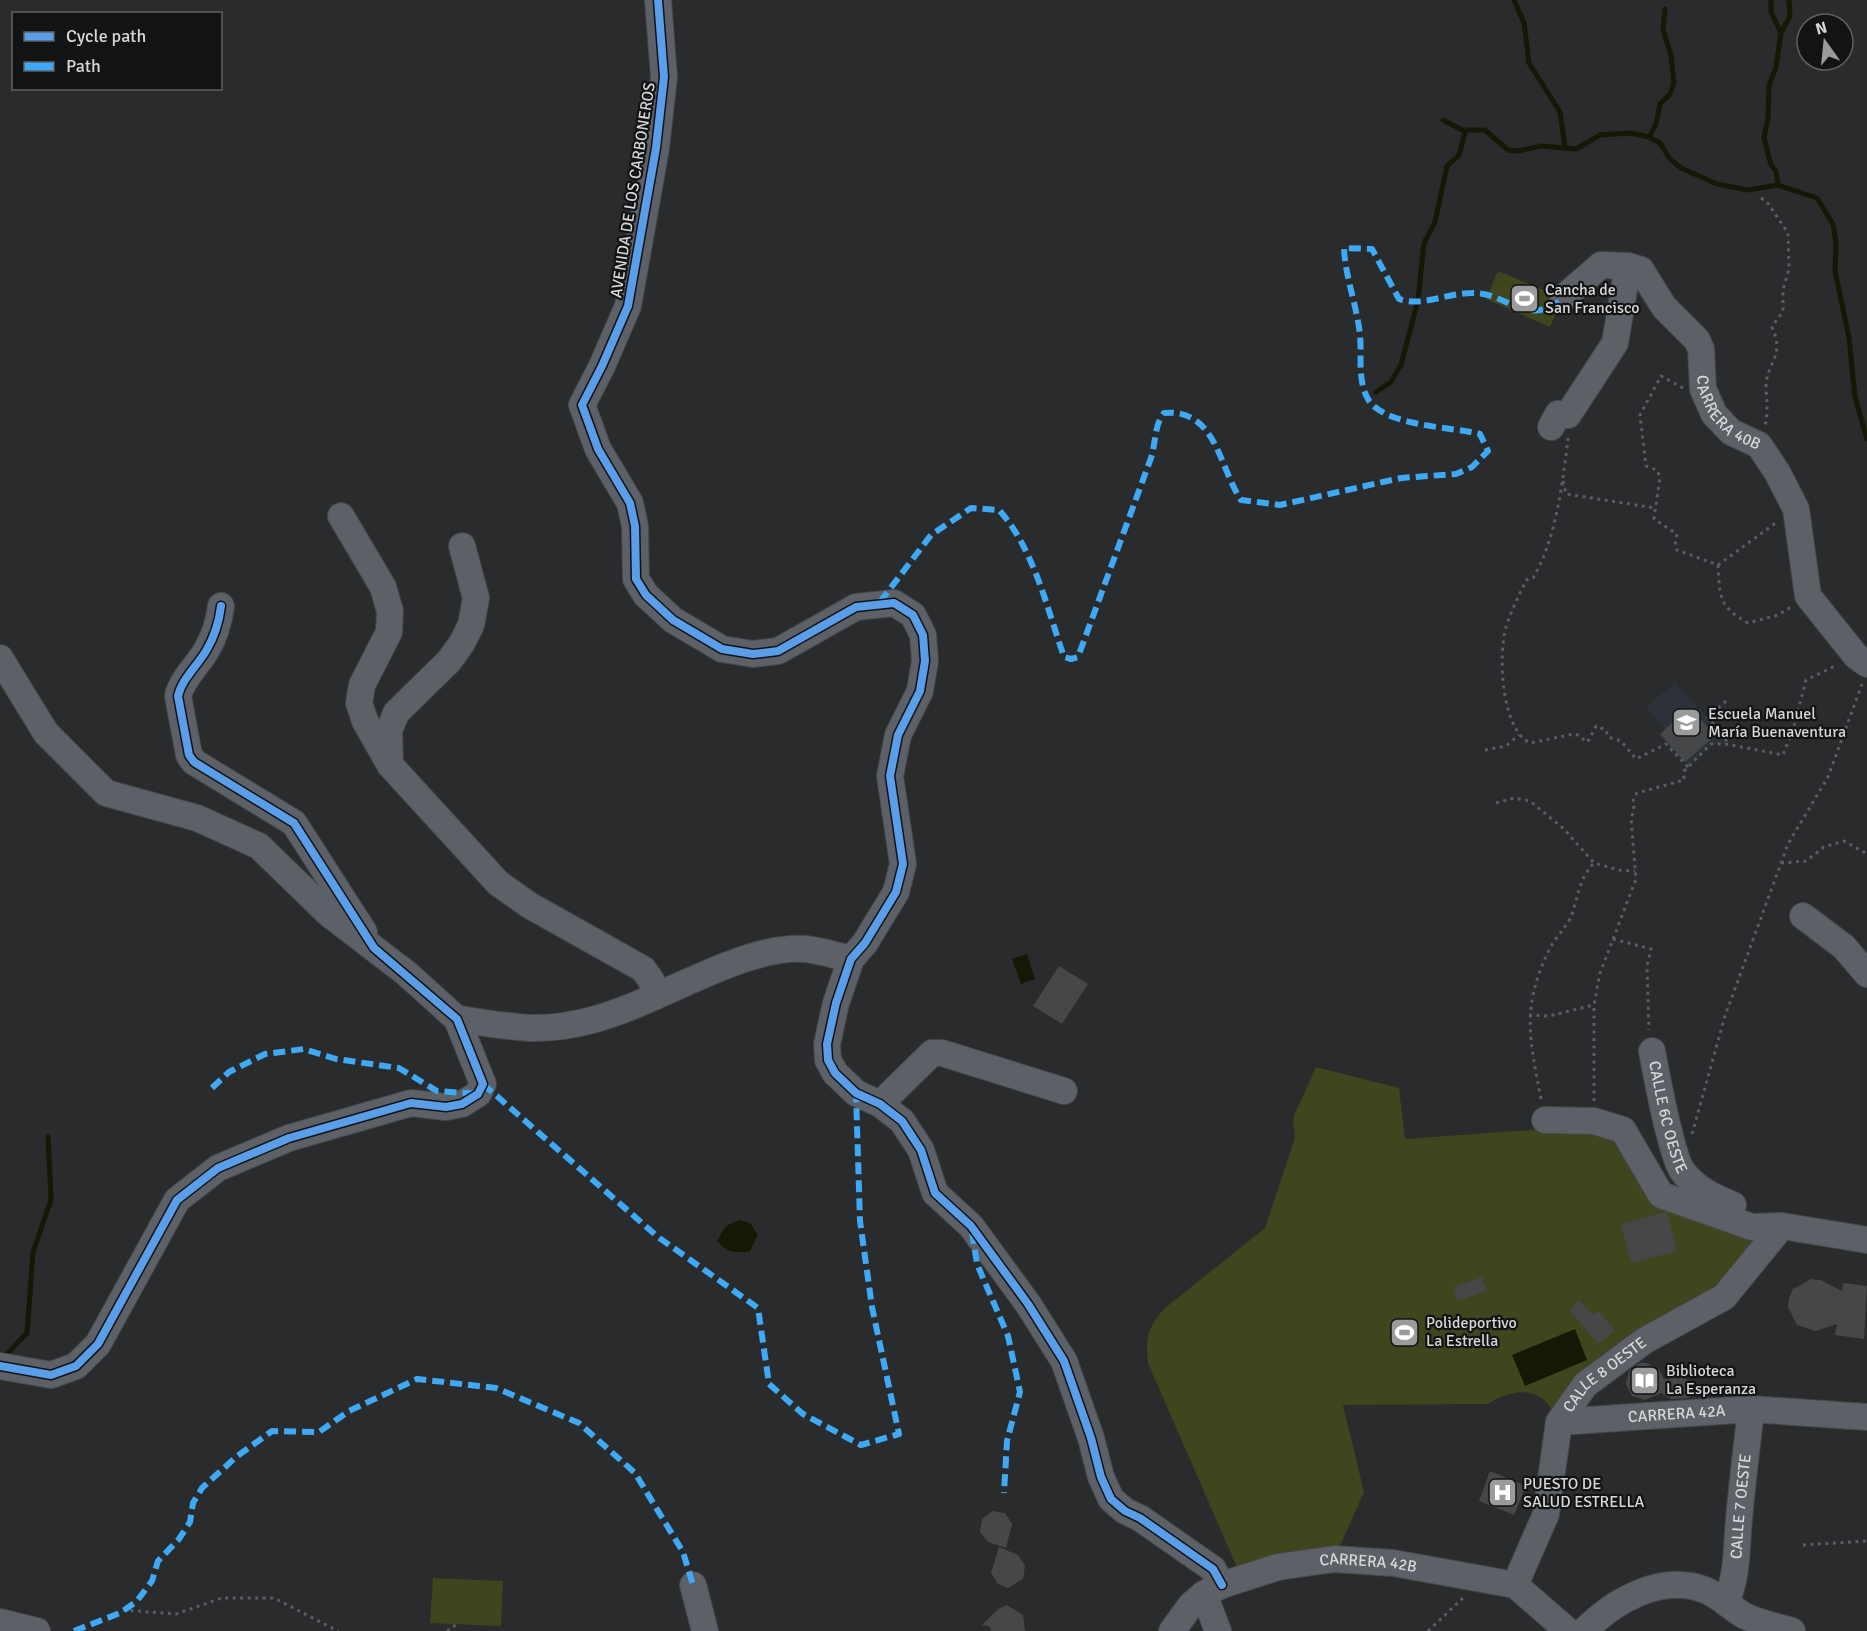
<svg xmlns="http://www.w3.org/2000/svg" width="1867" height="1631" font-family="Signika,sans-serif">
<rect width="100%" height="100%" fill="#2a2b2c"/>
<!-- built -->
<path fill="#2d3139" d="M1675,682L1726,737V744H1711L1688,767L1659,735L1665,729L1646,708Z"/>
<!-- green -->
<path fill="#3f451c" d="M1498,271L1563,298L1550,327L1486,299Z
M1316,1067L1399,1088L1405,1139L1545,1129L1623,1130L1661,1195L1782,1226L1724,1297L1644,1341L1559,1422C1555,1415 1551,1407 1545,1401C1530,1385 1503,1394 1488,1404L1343,1405L1364,1492L1334,1559L1242,1579L1148,1363C1145,1338 1148,1326 1165,1308L1265,1228L1295,1138L1293,1118Z
M433,1578L503,1581L501,1626L430,1623Z"/>
<!-- water -->
<path fill="#151804" d="M1027,954L1035,979L1021,984L1012,959Z
M739,1220L750,1223L758,1235L750,1251C735,1254 727,1252 717,1241L726,1226Z
M1575,1329L1587,1360L1525,1386L1512,1355Z"/>
<g fill="none" stroke-linecap="round" stroke-linejoin="round">
<!-- stream -->
<path stroke="#151804" stroke-width="5" d="M1514,0L1524,23L1529,63L1560,112L1565,148
M1771,0V12L1781,33
M1443,120L1462,130H1485L1508,150L1518,151L1541,146L1576,149L1600,135L1630,133L1649,137L1660,143L1670,159L1681,168L1717,184L1748,190L1778,185
M1649,137L1656,124L1660,104L1670,94L1674,83L1671,55L1663,30L1665,9
M1778,185L1817,198L1833,224L1836,243L1835,271L1849,338L1855,397L1867,439
M1778,185L1776,171L1771,165L1764,138L1768,118L1769,85L1776,67L1781,33L1790,16L1789,0
M1376,392L1391,382L1401,365L1418,300L1424,243L1435,222L1447,166L1459,155L1466,130
M0,1355L7,1354L27,1333L33,1252L51,1200L48,1137"/>
</g>
<!-- building -->
<path fill="#464748" d="M1682,714L1689,722L1697,715L1715,736L1685,762L1660,734Z
M1059,966L1088,984L1062,1024L1033,1006Z
M1665,1212L1667,1213L1677,1251L1631,1263L1621,1224Z
M1482,1277L1487,1291L1457,1301L1453,1287Z
M1811,1279L1821,1280L1842,1291L1843,1283L1867,1286L1864,1339L1835,1335L1837,1324L1816,1331L1797,1325L1788,1307L1789,1298L1793,1289Z
M1579,1300L1594,1315L1599,1311L1615,1331L1598,1344L1569,1310Z
M1647,1363L1659,1370L1664,1379L1680,1377L1689,1380L1693,1390L1689,1398L1671,1399L1661,1393L1645,1400L1632,1396L1626,1384L1629,1371L1640,1363Z
M1490,1471L1526,1486L1514,1515L1479,1501Z
M992,1511L1005,1513L1012,1524L1006,1548L988,1542L980,1532L982,1519Z
M999,1547L1018,1555L1025,1566L1023,1579L1008,1588L998,1584L991,1573Z
M1007,1605L1023,1615L1025,1631H991L990,1627L982,1625L998,1609Z"/>
<g fill="none" stroke-linecap="round" stroke-linejoin="round">
<defs>
<g id="minor">
<path d="M658,0L664,77L656,148L628,306L602,366L582,405L598,449L630,503L635,526L636,579L646,595L673,620L722,649L753,654L778,651L856,607L894,603L913,615L923,635L925,661L920,691L898,735L890,776L903,864L896,892L865,943L851,959L836,1003L827,1044L828,1060L835,1073L856,1093L880,1104L902,1121L921,1150L935,1193L971,1226L1028,1304L1064,1361L1091,1438L1101,1477L1111,1499L1125,1511L1140,1518L1213,1569L1222,1585"/>
<path id="s1" d="M1563,298L1601,265L1628,266L1641,270L1664,307L1697,340L1701,349L1703,389L1714,414L1731,432L1759,445L1777,472L1796,509L1808,596L1856,656L1867,664"/>
<path d="M1551,427L1558,414L1568,415L1615,343L1628,266"/>
<path d="M341,516L383,587L390,611L389,632L362,685L359,703L365,721L390,765L498,883L529,905L643,969L651,980L656,996C698,978 760,945 805,949C820,950 836,956 851,959"/>
<path d="M221,606C219,623 215,636 206,651C197,666 182,679 178,696L189,755L194,762L294,823L364,932"/>
<path d="M0,658L46,733L106,793L197,818L259,846L329,914L406,973L457,1019L483,1084L478,1094L462,1104L446,1107L411,1103L289,1138L218,1168L177,1200L98,1344L76,1366L51,1375L0,1366"/>
<path d="M390,764L389,731L396,713L449,661L462,643L471,625L476,598L462,546"/>
<path d="M1803,916L1844,947L1867,974"/>
<path d="M457,1019C482,1022 507,1027 531,1028C575,1029 617,1014 656,996"/>
<path id="s2" d="M1652,1051C1656,1073 1672,1158 1683,1172C1696,1189 1714,1197 1733,1205"/>
<path d="M880,1104L932,1053H942L1064,1091"/>
<path d="M1545,1120L1594,1121L1623,1130L1661,1195L1752,1227L1782,1226L1867,1240"/>
<path id="s3" d="M1559,1422L1751,1409L1867,1417"/>
<path d="M693,1585L705,1631"/>
<path id="s4" d="M1515,1585L1546,1514L1559,1422L1585,1385L1644,1341L1724,1297L1782,1226"/>
<path d="M1204,1594L1218,1631"/>
<path id="s5" d="M1726,1603C1738,1573 1736,1551 1739,1520C1742,1483 1747,1446 1751,1409"/>
<path d="M0,1622L37,1631"/>
<path id="s6" d="M1172,1631L1191,1605L1204,1594L1222,1585L1278,1567L1334,1559L1393,1563L1515,1585L1568,1631"/>
<path d="M1584,1631C1614,1601 1661,1573 1705,1590C1720,1596 1730,1607 1743,1615C1758,1623 1776,1626 1792,1631"/>
</g>
</defs>
<!-- minor casing -->
<use href="#minor" stroke="#464748" stroke-width="28"/>
<!-- path -->
<path stroke="#5b5d62" stroke-width="3" stroke-dasharray="3 4.5" stroke-linecap="butt" d="M1761,198L1767,202L1788,233L1789,269L1783,290V311L1772,327C1786,358 1765,363 1766,389C1767,403 1768,413 1765,426
M1683,388L1661,376L1640,415L1646,466L1657,470L1660,477L1654,519L1677,534L1675,545L1677,550L1718,565L1777,522
M1568,438C1563,481 1556,540 1533,578L1526,580C1519,596 1511,611 1506,627C1498,655 1501,729 1530,743L1574,734L1581,736L1585,742L1589,740L1596,726L1606,730L1608,737L1621,741L1636,759L1666,744L1688,767
M1563,481L1566,494L1655,508
M1718,565C1720,597 1718,606 1748,623L1778,615L1791,607
M1726,701L1708,718L1726,737V744
M1485,750L1506,746L1519,735
M1496,803L1514,798L1530,801L1564,829L1594,863L1619,870L1635,871
M1781,863L1806,861L1824,847L1844,841L1867,854
M1613,939L1651,949L1647,966L1649,1030
M1529,1015L1549,1016L1594,1005
M1541,1099C1530,1040 1521,1010 1548,952C1554,939 1565,929 1571,917C1578,898 1579,878 1594,863
M1594,1101V1005L1600,973L1636,879L1631,818L1634,810L1633,798L1637,793L1684,780V771L1711,744H1726L1783,755L1793,730L1806,680L1837,665
M1692,1134L1725,1016L1788,844L1828,777L1862,684
M1803,1545L1867,1541
M123,1610L176,1614L222,1598H274L338,1631
M447,1631L457,1624
M1428,1631L1464,1597"/>
<!-- minor -->
<use href="#minor" stroke="#5d6066" stroke-width="26"/>
<!-- quiet -->
<path stroke="#3fa9f5" stroke-width="6" stroke-dasharray="12 6" stroke-linecap="butt" d="M880,602L931,535L971,508L999,510C1034,549 1047,608 1064,657L1071,659L1078,657L1151,458C1156,443 1154,425 1164,413C1216,408 1219,467 1241,500L1280,505L1401,478L1456,474L1472,467L1488,451L1480,434C1453,427 1383,426 1368,399C1357,380 1362,355 1360,335C1357,306 1345,276 1344,248L1372,249L1399,299C1422,307 1447,293 1472,293C1507,292 1527,329 1563,298
M483,1084L658,1237L758,1308L769,1384L803,1414L861,1445L899,1434L872,1307L860,1221L856,1093
M212,1088L229,1072L265,1054L304,1049L336,1059L399,1068L437,1091L478,1094
M972,1232L977,1264L1008,1336L1020,1392L1007,1441L1004,1493
M74,1631L120,1613L137,1601L152,1581L158,1561L179,1539L190,1522L193,1503L202,1488L236,1457L272,1431L319,1432L349,1411L417,1379L496,1388L579,1423L635,1473L683,1552L693,1585"/>
<defs>
<path id="cycleway" d="M658,0L664,77L656,148L628,306L602,366L582,405L598,449L630,503L635,526L636,579L646,595L673,620L722,649L753,654L778,651L856,607L894,603L913,615L923,635L925,661L920,691L898,735L890,776L903,864L896,892L865,943L851,959L836,1003L827,1044L828,1060L835,1073L856,1093L880,1104L902,1121L921,1150L935,1193L971,1226L1028,1304L1064,1361L1091,1438L1101,1477L1111,1499L1125,1511L1140,1518L1213,1569L1222,1585
M0,1366L51,1375L76,1366L98,1344L177,1200L218,1168L289,1138L411,1103L446,1107L462,1104L478,1094L483,1084L457,1019L374,948L294,823L194,762L189,755L178,696C182,679 197,666 206,651C215,636 219,623 221,606"/>
</defs>
<!-- cycleway casing -->
<use href="#cycleway" stroke="#121314" stroke-width="11"/>
<!-- cycleway -->
<use href="#cycleway" stroke="#5a9eea" stroke-width="8"/>
</g>
<!-- icons -->
<defs>
<symbol id="stadium-square" viewBox="-11 -11 22 22"><rect x="-9" y="-9" width="18" height="18" rx="4" fill="#9a9b9c" stroke="#121314"/><path d="M0-5a6.5 5 0 1 0 0 10a6.5 5 0 1 0 0-10ZM-3.5-1.8h7v3.6h-7Z" fill="#fff"/></symbol>
<symbol id="school-square" viewBox="-11 -11 22 22"><rect x="-9" y="-9" width="18" height="18" rx="4" fill="#9a9b9c" stroke="#121314"/><path d="M0-5L7-2L0 1L-7-2ZM-4 1L0 2.5L4 1V4Q0 6-4 4Z" fill="#fff"/></symbol>
<symbol id="library-square" viewBox="-11 -11 22 22"><rect x="-9" y="-9" width="18" height="18" rx="4" fill="#9a9b9c" stroke="#121314"/><path d="M-6-4Q-3-5.5-.7-3.5V5Q-3 3-6 4ZM6-4Q3-5.5 .7-3.5V5Q3 3 6 4Z" fill="#fff"/></symbol>
<symbol id="hospital-square" viewBox="-11 -11 22 22"><rect x="-9" y="-9" width="18" height="18" rx="4" fill="#9a9b9c" stroke="#121314"/><path d="M-5-5h3v3.5h4V-5h3V5h-3V1.5h-4V5h-3Z" fill="#fff"/></symbol>
</defs>
<g fill-rule="evenodd">
<use href="#stadium-square" x="1508" y="282" width="33" height="33"/>
<use href="#school-square" x="1670" y="706" width="33" height="33"/>
<use href="#stadium-square" x="1388" y="1316" width="33" height="33"/>
<use href="#library-square" x="1628" y="1364" width="33" height="33"/>
<use href="#hospital-square" x="1486" y="1476" width="33" height="33"/>
</g>
<g text-anchor="middle" dominant-baseline="central" stroke-width="4.5" stroke-linejoin="round" paint-order="stroke">
<!-- street labels -->
<g font-size="16" fill="#d6d7d9" stroke="#121314">
<text transform="translate(633 190) rotate(-81)">AVENIDA DE LOS CARBONEROS</text>
<text stroke="none"><textPath href="#s1" startOffset="266">CARRERA 40B</textPath></text>
<text stroke="none"><textPath href="#s2" startOffset="68">CALLE 6C OESTE</textPath></text>
<text stroke="none"><textPath href="#s4" startOffset="237">CALLE 8 OESTE</textPath></text>
<text stroke="none"><textPath href="#s3" startOffset="118">CARRERA 42A</textPath></text>
<text stroke="none"><textPath href="#s5" startOffset="98">CALLE 7 OESTE</textPath></text>
<text stroke="none"><textPath href="#s6" startOffset="219">CARRERA 42B</textPath></text>
</g>
<!-- poi labels -->
<g font-size="16" fill="#d6d7d9" stroke="#121314" text-anchor="start">
<text x="1545" y="290">Cancha de<tspan x="1545" dy="18">San Francisco</tspan></text>
<text x="1708" y="714">Escuela Manuel<tspan x="1708" dy="18">María Buenaventura</tspan></text>
<text x="1426" y="1323">Polideportivo<tspan x="1426" dy="18">La Estrella</tspan></text>
<text x="1666" y="1371">Biblioteca<tspan x="1666" dy="18">La Esperanza</tspan></text>
<text x="1523" y="1484">PUESTO DE<tspan x="1523" dy="18">SALUD ESTRELLA</tspan></text>
</g>
</g>
<!-- legend -->
<rect x="12" y="12" width="210" height="78" fill="#121314" stroke="#606163" stroke-width="1.5"/>
<rect x="24" y="32" width="30" height="9" fill="#5a9eea" stroke="#606163" stroke-width="1.5"/>
<text x="66" y="42" font-size="18" fill="#d6d7d9">Cycle path</text>
<rect x="24" y="62" width="30" height="9" fill="#3fa9f5" stroke="#606163" stroke-width="1.5"/>
<text x="66" y="72" font-size="18" fill="#d6d7d9">Path</text>
<!-- north arrow -->
<g transform="translate(1825 42) rotate(345)"><circle r="28" fill="#121314" stroke="#606163" stroke-width="1.5"/>
<path d="M0-4.5L10 22L0 15L-10 22Z" fill="#9a9b9c"/>
<text y="-9" font-size="16" font-weight="bold" text-anchor="middle" fill="#d6d7d9">N</text>
</g>
</svg>
